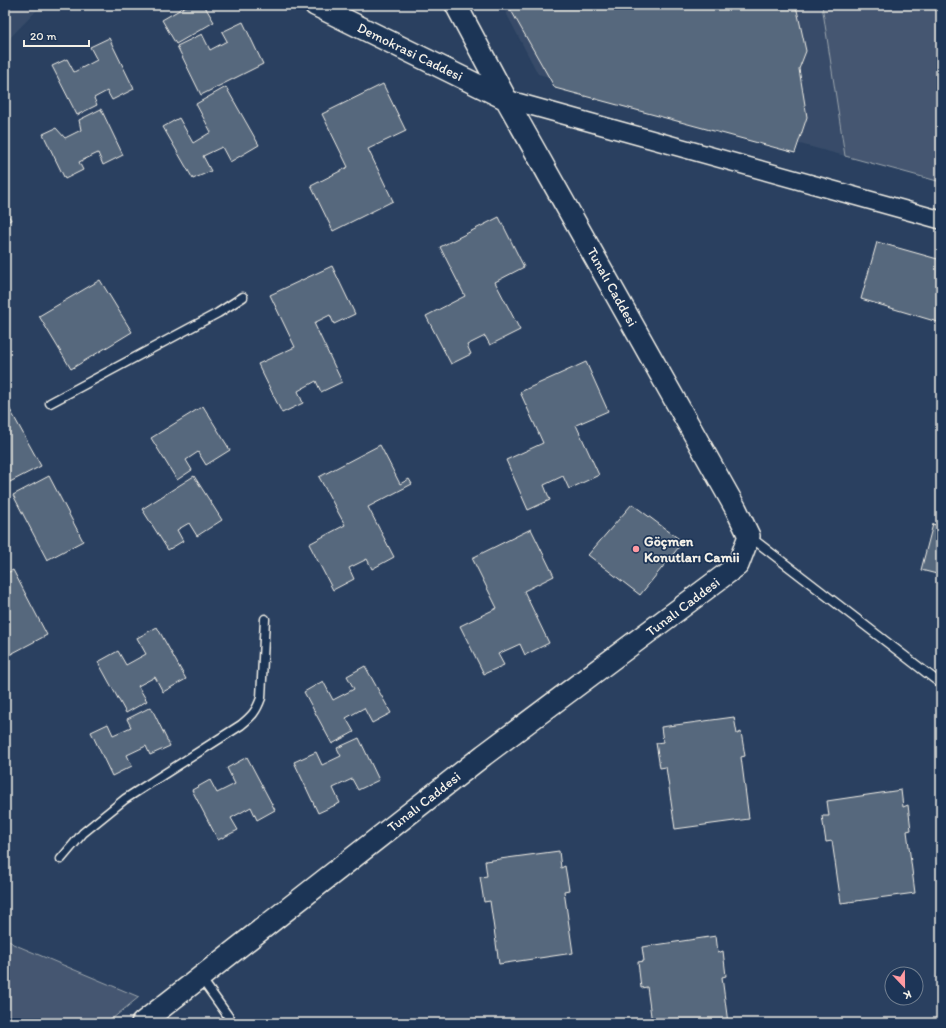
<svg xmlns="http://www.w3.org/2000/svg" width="946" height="1028" font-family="Itim,sans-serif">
<rect width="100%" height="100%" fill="#2a4060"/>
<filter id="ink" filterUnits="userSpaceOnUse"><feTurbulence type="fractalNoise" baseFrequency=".025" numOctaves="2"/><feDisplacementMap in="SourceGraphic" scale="8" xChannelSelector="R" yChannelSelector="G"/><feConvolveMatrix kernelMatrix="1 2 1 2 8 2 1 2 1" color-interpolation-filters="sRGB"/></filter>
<g filter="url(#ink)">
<!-- built -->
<path fill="#374c69" d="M5,5H42L5,43Z
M502,5H822L845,156L538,74Z"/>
<!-- green -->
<path fill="#445771" stroke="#9ca4ac" d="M822,5H941V182L845,156Z
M5,937L13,944L139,997L107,1023H5Z"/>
<!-- building -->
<path fill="#56677d" stroke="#f4f1e8" d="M188,5H204L214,22L176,44L162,20Z
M508,5H788V7L797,10L806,51L799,69L807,117L795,153L555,88Z
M243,22L263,64L201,95L177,46L202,34L210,50L227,41L222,32Z
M109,38L134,89L112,100L107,91L94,98L97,105L77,115L52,66L67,59L74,72L97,60L90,47Z
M383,84L406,131L368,149L393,201L333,231L311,186L348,167L322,114Z
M226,87L259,145L230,162L222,147L203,156L211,171L193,179L163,127L179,118L193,143L211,132L196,104Z
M101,109L123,155L103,165L98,153L79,162L83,170L65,179L43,134L56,128L65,138L81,130L79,120Z
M5,209L11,220L5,223Z
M499,217L524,267L495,282L520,330L490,345L485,336L467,345L471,354L451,364L426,316L465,296L440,247Z
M877,242L941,260V323L861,299Z
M332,266L355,314L334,324L330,315L314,323L342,382L321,392L316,381L298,391L303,403L282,413L258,364L295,347L270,295Z
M100,280L132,332L71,369L39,316Z
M586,362L608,411L576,425L599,475L569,489L563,476L544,485L550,500L528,510L506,460L543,443L520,392Z
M8,406L41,466L6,484L5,481V408Z
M203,406L230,450L206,465L198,452L186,460L192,470L177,480L151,438Z
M380,445L400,484L409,479L412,484L368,507L394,557L372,569L367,559L349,568L354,579L333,590L309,544L345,525L319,477Z
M49,476L83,541L47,560L13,495Z
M194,476L222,520L197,536L189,523L177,530L183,541L168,550L142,509Z
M632,504L683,542L640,595L588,555Z
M933,524L941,527V575L921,570Z
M531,529L554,576L524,591L549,643L525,655L520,644L498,654L504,665L484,674L460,626L497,608L472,558Z
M13,570L47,635L9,655L5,647V574Z
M157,627L186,679L163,692L155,677L138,686L147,701L126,713L98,662L118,651L126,665L146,654L137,638Z
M365,666L391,713L372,723L364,708L346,718L354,732L332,744L304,692L323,681L333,700L354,689L347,676Z
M151,707L170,746L150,755L146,746L127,755L132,766L112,776L91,732L108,724L113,735L131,727L127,719Z
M734,717L737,734L741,732L745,756L741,757L749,819L675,829L666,767L660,768L656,743L663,742L661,727Z
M359,738L379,780L358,790L352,779L333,788L340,803L318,813L294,762L316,752L322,765L341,756L337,748Z
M247,757L275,810L257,820L251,807L231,818L238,830L218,840L192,790L210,780L217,793L235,784L227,768Z
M901,790L903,807L908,805L911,830L907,831L915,893L841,903L832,841L826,842L822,816H829L827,801Z
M559,851L561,868L565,866L569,890L564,891L573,953L499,964L490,901L484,902L480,877L487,876L485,861Z
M716,936L718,953L723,951L726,976L722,977L728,1023H652L647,987L641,988L638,962L644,961L642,947Z"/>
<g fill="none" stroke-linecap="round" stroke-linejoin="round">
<defs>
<path id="service" d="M50,403L218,313L243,297
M749,536L941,684
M61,859L83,833L125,799L241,725C252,716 256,712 261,698L265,619
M201,978L233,1023"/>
<path id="minor" d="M506,99L941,220"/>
<path id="tertiary" d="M315,5L506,99
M142,1023L484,755L738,565L749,536L736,509L506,99L456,5"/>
</defs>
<!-- service casing -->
<use href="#service" stroke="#f4f1e8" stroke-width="11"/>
<!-- minor casing -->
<use href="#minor" stroke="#f4f1e8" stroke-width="20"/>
<!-- tertiary casing -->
<use href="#tertiary" stroke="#f4f1e8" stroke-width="24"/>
<!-- service -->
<use href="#service" stroke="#1d3557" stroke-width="8"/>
<!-- minor -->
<use href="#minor" stroke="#1d3557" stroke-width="17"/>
<!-- tertiary -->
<use href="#tertiary" stroke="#1d3557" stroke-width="21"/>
</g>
</g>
<!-- markers -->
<circle fill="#ff9aa2" stroke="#1d3557" stroke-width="1.5" cx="636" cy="549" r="4"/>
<g text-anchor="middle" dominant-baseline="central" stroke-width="3.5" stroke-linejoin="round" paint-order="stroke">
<!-- street labels -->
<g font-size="14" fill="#f4f1e8" stroke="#1d3557">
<text transform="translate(410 52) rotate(26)">Demokrasi Caddesi</text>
<text transform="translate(612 287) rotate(61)">Tunalı Caddesi</text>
<text transform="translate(683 607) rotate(-37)">Tunalı Caddesi</text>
<text transform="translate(424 802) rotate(-38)">Tunalı Caddesi</text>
</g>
<!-- poi labels -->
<g font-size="14" font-weight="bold" fill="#f4f1e8" stroke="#1d3557" text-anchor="start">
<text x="644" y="541">Göçmen<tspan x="644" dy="16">Konutları Camii</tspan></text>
</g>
</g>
<!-- margin -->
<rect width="946" height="1028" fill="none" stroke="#1d3557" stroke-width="20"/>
<rect x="10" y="10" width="926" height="1008" fill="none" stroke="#f4f1e8" stroke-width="1.5" filter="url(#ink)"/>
<!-- north arrow -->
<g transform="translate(904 986) rotate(158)"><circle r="19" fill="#1d3557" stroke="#738091"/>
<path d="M0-3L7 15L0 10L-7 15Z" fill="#ff9aa2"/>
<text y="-6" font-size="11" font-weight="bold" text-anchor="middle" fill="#f4f1e8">K</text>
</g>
<!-- scale -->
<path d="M24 40v6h65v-6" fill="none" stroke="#f4f1e8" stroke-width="2"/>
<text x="30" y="40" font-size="12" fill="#f4f1e8" stroke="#1d3557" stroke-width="3" paint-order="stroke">20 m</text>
</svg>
